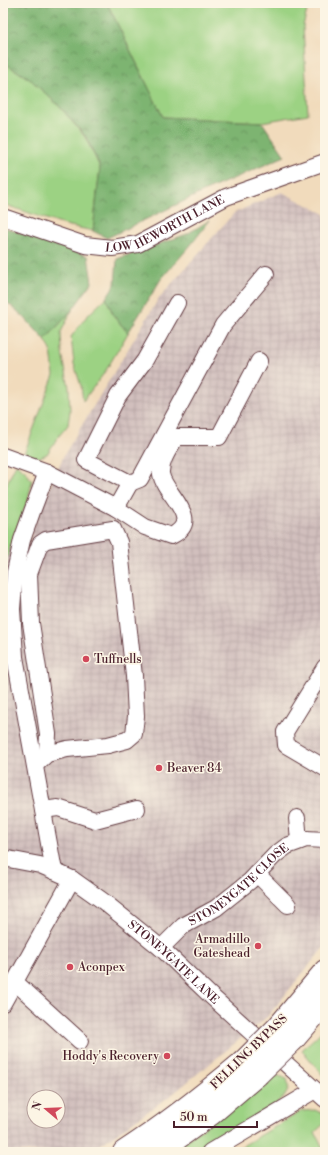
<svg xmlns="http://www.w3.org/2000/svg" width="328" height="1155" font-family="'Libre Bodoni',serif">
<defs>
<pattern id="industrial-grid" width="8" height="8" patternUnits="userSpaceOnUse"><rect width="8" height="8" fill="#d1bfbd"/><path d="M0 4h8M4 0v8" fill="none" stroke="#b5a4a3"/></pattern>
<pattern id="forest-crowns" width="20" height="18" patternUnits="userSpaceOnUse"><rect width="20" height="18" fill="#7db471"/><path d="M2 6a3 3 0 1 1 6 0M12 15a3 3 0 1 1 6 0" fill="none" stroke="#68925d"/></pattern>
</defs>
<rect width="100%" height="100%" fill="#fcf5e5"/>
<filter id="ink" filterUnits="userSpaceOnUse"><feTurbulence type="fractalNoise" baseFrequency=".025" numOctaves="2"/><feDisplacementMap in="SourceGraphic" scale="8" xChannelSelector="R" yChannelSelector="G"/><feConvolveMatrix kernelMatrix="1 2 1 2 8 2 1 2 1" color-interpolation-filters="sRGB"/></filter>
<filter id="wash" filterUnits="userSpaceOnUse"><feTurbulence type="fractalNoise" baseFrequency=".012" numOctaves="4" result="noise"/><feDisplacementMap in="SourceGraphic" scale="16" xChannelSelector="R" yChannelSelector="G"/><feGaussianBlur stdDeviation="0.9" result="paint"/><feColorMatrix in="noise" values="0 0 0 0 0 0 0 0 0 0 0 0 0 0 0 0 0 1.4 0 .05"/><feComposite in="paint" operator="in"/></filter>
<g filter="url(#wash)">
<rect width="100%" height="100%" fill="#f1dbbc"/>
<!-- industrial -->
<path fill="url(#industrial-grid)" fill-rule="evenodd" d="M282,192L325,214V946L267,1017L174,1093L90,1152H3V543L27,551L34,524L64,455L159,298L234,213ZM34,1097H58V1121H34Z"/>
<!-- green -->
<path fill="#9cd283" stroke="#737857" d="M107,3H309L303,26L308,114L262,122L163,117Z
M3,62L31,80L60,107L85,137L100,167L93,231L61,224L3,204Z
M106,298L114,316L128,333L105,372L83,401L81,386L74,364L71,337L86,317Z
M72,310L61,332L62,353L69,387L70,411L68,425L58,437L47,454L38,458L24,454L54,375L51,350L45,340Z
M16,464L26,472L32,481L28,500L14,535L7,558L3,556V492Z
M325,1028V1078L302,1050Z
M273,1076H279L287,1079C291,1092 285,1096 275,1105L196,1152H171Z
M315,1110L325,1115V1123L315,1132L325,1152H232L302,1111Z"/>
<!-- forest -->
<path fill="url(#forest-crowns)" stroke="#646a4e" d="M3,3H107L163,117L262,122L285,156L205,191L107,238L93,231L100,167L86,137L60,107L31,80L3,62Z
M210,220L190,246L161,279L128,333L114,316L106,298L115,284L117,259L187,234Z
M3,227L88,256L92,283L72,310L45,340L24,317L3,299Z"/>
</g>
<g filter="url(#ink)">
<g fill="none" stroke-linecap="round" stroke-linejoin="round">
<defs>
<g id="minor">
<path id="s1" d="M3,217L85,245L112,248L138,244L226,197L325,162"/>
<path d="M3,456L47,472L116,508L130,483L86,460L118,396L145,360L177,303"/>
<path d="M47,472L33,509L22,540L15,572L12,609L15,657L54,871"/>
<path d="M130,483L140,479L223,325L266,274"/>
<path d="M116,508L145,527L171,536C205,520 164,494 161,474C160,461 170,448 176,437H219L259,361"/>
<path d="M325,667L285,732L286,745L325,768"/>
<path d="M35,765L47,754L67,749L108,745L127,740L134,734L136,716L134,676L119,542L113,529L46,540L40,544L29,574L31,623L48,734L47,754"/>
<path d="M43,810L58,808L95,820L137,809"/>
<path d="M297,818L299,841"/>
<path id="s2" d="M3,858L40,865L54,871L72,879L103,901L161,948L211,996L325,1099"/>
<path d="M257,874L288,905"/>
<path id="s3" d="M161,948L183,926L216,908L250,881L275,855L287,846L306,839L325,840"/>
<path d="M15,982L80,1041"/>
<path d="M3,1003L72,879"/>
<path d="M210,1152L315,1090"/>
</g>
<path id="highway" d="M278,1027L325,971
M293,1040L325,1003
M124,1152C166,1125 205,1094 243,1062
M158,1152L211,1114L257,1075"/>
</defs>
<!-- minor casing -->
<use href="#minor" stroke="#633b41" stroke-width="18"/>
<!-- highway casing -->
<use href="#highway" stroke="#633b41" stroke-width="24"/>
<!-- minor -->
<use href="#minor" stroke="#fff" stroke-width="16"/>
<!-- highway -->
<use href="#highway" stroke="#fff" stroke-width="22"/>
<defs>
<path id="highway-bridge" d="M243,1062L278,1027
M257,1075L293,1040"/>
</defs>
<!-- highway-bridge casing -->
<use href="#highway-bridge" stroke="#633b41" stroke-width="24" stroke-linecap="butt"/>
<!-- highway-bridge -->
<use href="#highway-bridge" stroke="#fff" stroke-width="22"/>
</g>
</g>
<!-- markers -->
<g fill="#d1495b" stroke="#fcf5e5" stroke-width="1.5">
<circle cx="86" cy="659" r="4"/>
<circle cx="159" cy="768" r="4"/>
<circle cx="258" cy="946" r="4"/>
<circle cx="70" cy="967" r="4"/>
<circle cx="167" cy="1056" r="4"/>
</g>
<g text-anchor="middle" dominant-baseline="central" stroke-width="3" stroke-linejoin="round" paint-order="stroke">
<!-- street labels -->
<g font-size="12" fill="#4a1f2b" stroke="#fcf5e5">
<text stroke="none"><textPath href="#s1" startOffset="172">LOW HEWORTH LANE</textPath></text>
<text stroke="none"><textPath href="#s3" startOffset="101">STONEYGATE CLOSE</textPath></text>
<text stroke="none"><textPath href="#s2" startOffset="204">STONEYGATE LANE</textPath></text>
<text transform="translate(249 1052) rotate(-44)">FELLING BYPASS</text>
</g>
<!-- poi labels -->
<g font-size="12" fill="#4a1f2b" stroke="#fcf5e5" text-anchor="start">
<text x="94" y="659">Tuffnells</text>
<text x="167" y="768">Beaver 84</text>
<text x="250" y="939" text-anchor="end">Armadillo<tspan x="250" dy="14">Gateshead</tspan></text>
<text x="78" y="967">Aconpex</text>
<text x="159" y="1056" text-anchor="end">Hoddy's Recovery</text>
</g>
</g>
<!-- margin -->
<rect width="328" height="1155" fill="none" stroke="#fcf5e5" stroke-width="16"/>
<!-- north arrow -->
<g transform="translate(46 1109) rotate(289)"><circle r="19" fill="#fcf5e5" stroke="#b59f9b"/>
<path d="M0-3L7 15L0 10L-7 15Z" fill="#d1495b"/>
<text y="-6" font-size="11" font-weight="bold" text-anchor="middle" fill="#4a1f2b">N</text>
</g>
<!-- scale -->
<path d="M174 1121v6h83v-6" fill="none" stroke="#4a1f2b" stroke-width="2"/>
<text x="180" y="1121" font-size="12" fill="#4a1f2b" stroke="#fcf5e5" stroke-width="3" paint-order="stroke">50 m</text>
</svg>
